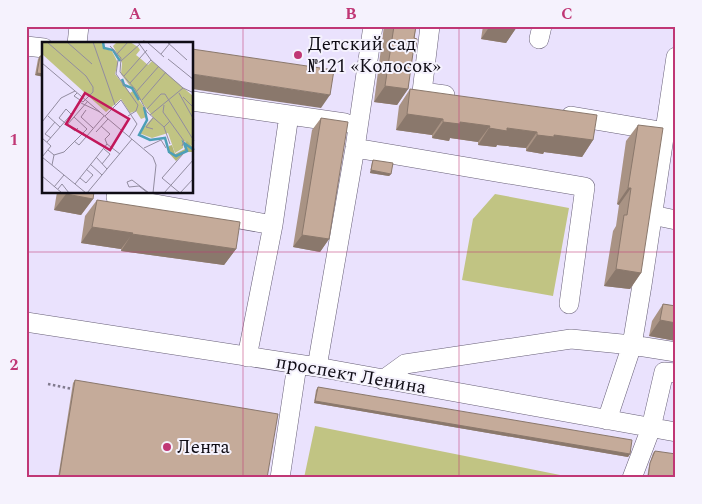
<svg xmlns="http://www.w3.org/2000/svg" width="702" height="504" font-family="Spectral,serif">
<rect width="100%" height="100%" fill="#eae2fd"/>
<!-- green -->
<path fill="#c1c483" d="M495,194L569,208L553,296L462,280L473,219Z
M315,426L575,478H304Z"/>
<g fill="none" stroke-linecap="round" stroke-linejoin="round">
<defs>
<path id="minor" d="M430,26L422,92L445,95
M539,39L542,26
M77,44L79,26
M26,46L44,48
M192,101L345,123
M571,116L660,131
M355,148L585,187L569,304
M117,192L116,197L273,225
M652,215L676,220
M26,322L317,367L676,432
M247,357L273,225L289,115
M317,367L355,148L373,26
M383,380L405,364L571,339L632,345L676,352
M607,420L632,345L642,285L676,57
M280,478L297,365
M632,478L651,428L664,372L676,373"/>
</defs>
<!-- minor casing -->
<use href="#minor" stroke="#675f77" stroke-width="20"/>
<!-- path -->
<path stroke="#817b8e" stroke-width="2.5" stroke-dasharray="2.5 2.5" stroke-linecap="butt" d="M48,384L72,389"/>
<!-- minor -->
<use href="#minor" stroke="#fff" stroke-width="19"/>
</g>
<!-- wall -->
<path fill="#a99384" d="M384,26H416L408,89L397,105L374,102Z
M483,26H517L506,43L481,39Z
M40,56H44V77L35,75L38,59Z
M410,89L593,140L582,157L544,152L543,154L526,151V148L497,145L496,147L478,145V142L450,138L449,141L432,138V135L396,130L399,106Z
M321,118L329,239L320,252L293,247L312,130Z
M638,125L641,273L630,289L604,286L613,231L616,226L619,205L617,204L626,141Z
M373,160L391,174L389,176L370,173L372,162Z
M57,192H94L93,199L81,215L54,210Z
M97,200L236,249L224,265L121,251V249L81,243L85,216Z
M663,304L676,306V341L649,336L652,321Z
M75,380L267,478H58L73,383Z
M318,387L630,454L628,457L314,403L316,390Z
M655,451L676,478H647L649,466L653,453Z"/>
<!-- shaded-wall -->
<path fill="#8a786c" d="M490,26H511L517,27L506,43L481,39Z
M37,73L44,74V77L35,75Z
M192,74L330,95L321,108L192,89Z
M385,86L408,89L397,105L374,102Z
M407,114L443,119L432,135L396,130Z
M443,122H460L490,126L478,142L450,138L449,141L432,138Z
M489,128H507L537,132L526,148L497,145L496,147L478,145Z
M537,135H554L593,140L582,157L544,152L543,154L526,151Z
M371,170L391,174L389,176L370,173Z
M628,188H631L619,205L617,204Z
M66,194L93,199L81,215L54,210Z
M92,227L133,233L121,249L81,243Z
M132,234L236,249L224,265L121,251Z
M302,235L329,239L320,252L293,247Z
M616,269L641,273L630,289L604,286Z
M660,320L676,323V341L649,336Z
M315,401L630,454L628,457L314,403Z"/>
<!-- building -->
<path fill="#c5ab9a" stroke="#8a786c" d="M394,26H416L414,38L417,39L415,53H413L408,89L385,86Z
M143,41L159,44H143Z
M192,49L334,70L330,95L192,74Z
M40,56H44V74L37,73Z
M410,89L597,115L593,140L554,135V137L537,135V132L507,128V131L489,128L490,126L460,122V124L443,122V119L407,114Z
M321,118L348,122L329,239L302,235Z
M638,125L663,128L641,273L616,269L624,215H627L631,188H628Z
M373,160L393,163L391,174L371,170Z
M66,192H94L93,199L66,194Z
M97,200L240,222L236,249L132,234L133,233L92,227Z
M663,304L676,306V323L660,320Z
M75,380L278,414L267,478H59Z
M318,387L632,440L630,454L315,401Z
M655,451L676,454V478H648L650,463Z"/>
<!-- grid -->
<path fill="none" stroke="#c03775" stroke-width="1" stroke-opacity="0.55" d="M243,26V478M459,26V478M26,252H676"/>
<!-- markers -->
<g fill="#c03775" stroke="#f5f2fd" stroke-width="2">
<circle cx="298" cy="55" r="5"/>
<circle cx="167" cy="447" r="5"/>
</g>
<g text-anchor="middle" dominant-baseline="central" stroke-width="4" stroke-linejoin="round" paint-order="stroke">
<!-- poi labels -->
<g font-size="19" fill="#0f0c15" stroke="#f5f2fd" text-anchor="start">
<text x="308" y="44">Детский сад<tspan x="308" dy="22">№121 «Колосок»</tspan></text>
<text x="177" y="447">Лента</text>
</g>
<!-- street labels -->
<g font-size="19" fill="#0f0c15" stroke="#f5f2fd">
<text transform="translate(351 375) rotate(10)">проспект Ленина</text>
</g>
</g>
<!-- overview -->
<g transform="translate(42 42)">
<rect width="151" height="151" fill="#eae2fd"/>
<path d="M0,0H59L63,7L70,9L76,21L73,32L88,51L91,49L102,65L104,75L99,77L94,69L88,71L79,57L64,70L0,12ZM75,0H88L96,5L98,8L94,13L99,17L106,23L110,19L151,54V104L142,99L141,106L133,111L126,91L110,96L97,91L111,75L79,32L80,21L71,4Z" fill="#c1c483"/>
<path d="M145,99L151,105V110H143L134,119L126,110L127,104L130,103L133,112L143,107L142,102Z" fill="#b3b674"/>
<path fill="none" stroke="#4d9fb7" stroke-width="2.5" d="M61,0L62,6L71,8L78,19M80,37L82,43L90,46L97,58M102,65L105,78L97,93L108,98L123,96L127,110L134,114L145,109L142,101L152,108"/>
<path fill="none" stroke="#928ca0" stroke-width="1" d="M5,0L44,34L51,45V50L41,60L32,54L35,51M25,0L50,22M51,0L73,63M96,0L109,18L141,46M105,0L122,15M125,0L145,18M68,4L79,16L78,30L93,47L105,70L122,85L128,79M75,12L86,0M119,12L129,0M126,17L152,38M76,18L74,32L96,63L94,69L86,74M79,19L98,2M0,21L111,115L114,123L111,151M82,34L105,8M88,41L109,18M94,50L117,24M137,51L152,78M141,55L152,66M100,58L124,30M39,61L58,70M122,63L121,70L142,99L140,104M105,67L119,52H123L152,99M44,68L39,75L51,86M29,72L24,67L17,76L33,89L36,86M108,73L141,46L152,51M6,74L18,85M63,74L79,58L95,82L87,95M111,76L104,85L111,87M0,80L19,56L33,49M25,83L46,59M59,84L68,92L63,97L65,102L78,112M122,85L128,102M54,90L66,77M41,92L44,95L62,74M0,96L9,104L0,115L44,151M9,96L3,92L13,80M32,99L37,103L44,95M5,100L33,68M102,106L119,98L124,106M6,108L12,113L10,123M12,113L22,110L45,87L32,75M54,115L65,127M48,122L60,133M60,122L68,112L62,107M0,134L20,151M38,136L44,141L51,133L44,127M120,136L141,112M120,136L138,151M33,142L65,102M12,145L22,133M16,147L20,142L27,151M45,151L90,97M106,151L97,144L87,145L85,140L90,138L107,151M122,151L152,117M138,151L152,136"/>
<path fill="#c2185b" fill-opacity="0.15" stroke="#c2185b" stroke-width="2.5" d="M43,51L87,77L68,108L24,82Z"/>
<rect width="151" height="151" fill="none" stroke="#0f0c15" stroke-width="2.5"/>
</g>
<!-- border -->
<rect width="702" height="504" fill="none" stroke="#f5f2fd" stroke-width="55"/>
<rect x="28" y="28" width="646" height="448" fill="none" stroke="#c03775" stroke-width="2"/>
<g font-size="16" text-anchor="middle" font-weight="bold" fill="#c03775">
<text x="135" y="19">A</text>
<text x="351" y="19">B</text>
<text x="567" y="19">C</text>
<text x="14" y="145">1</text>
<text x="14" y="370">2</text>
</g>
</svg>
